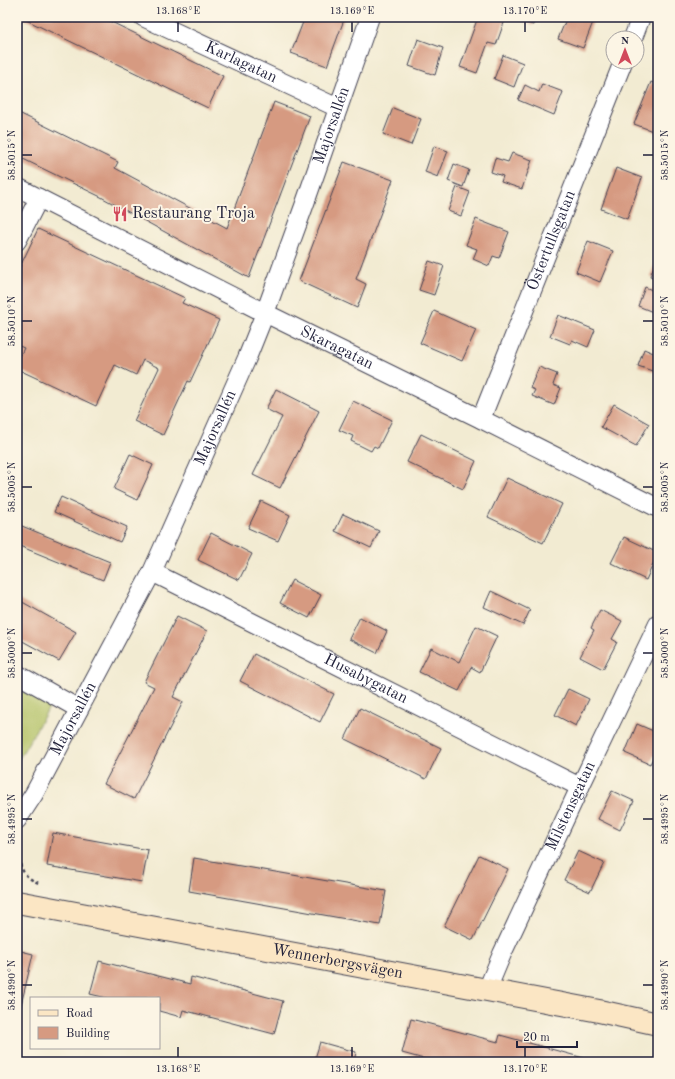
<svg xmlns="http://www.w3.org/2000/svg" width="675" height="1079" font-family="'Old Standard TT',serif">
<rect width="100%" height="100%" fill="#fcf5e5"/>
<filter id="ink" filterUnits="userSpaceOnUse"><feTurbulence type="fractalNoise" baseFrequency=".025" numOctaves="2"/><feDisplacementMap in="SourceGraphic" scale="8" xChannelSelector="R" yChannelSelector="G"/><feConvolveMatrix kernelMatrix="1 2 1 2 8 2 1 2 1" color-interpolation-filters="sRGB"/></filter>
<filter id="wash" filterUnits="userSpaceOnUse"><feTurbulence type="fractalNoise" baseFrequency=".012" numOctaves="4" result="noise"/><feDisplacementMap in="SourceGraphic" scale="16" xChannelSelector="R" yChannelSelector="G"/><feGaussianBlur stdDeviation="0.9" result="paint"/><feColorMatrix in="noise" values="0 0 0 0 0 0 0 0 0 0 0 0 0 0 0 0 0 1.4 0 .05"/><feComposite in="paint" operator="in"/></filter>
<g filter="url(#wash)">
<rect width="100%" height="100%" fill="#f2ebd2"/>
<!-- green -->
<path fill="#b0c062" stroke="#69714e" d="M17,688L50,706L17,762Z"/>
<g id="blocks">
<!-- building -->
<path fill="#d69a81" d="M20,17H101L223,76L208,108Z
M305,17H345L327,66L291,53Z
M478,17H506L496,45L488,43L477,73L460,67Z
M519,17H537L533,25L518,20Z
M567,17H581L593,22L583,48L558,39Z
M418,39L443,48L435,75L409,66Z
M503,55L523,63L514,87L494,79Z
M651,82L658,85V133L634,124Z
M542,84L563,92L554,115L518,100L525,85L539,92Z
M274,102L310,116L249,278L101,197L17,156V112L118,162L115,168L227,228Z
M393,108L421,119L411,145L383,134Z
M434,146L448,151L438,177L425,172Z
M512,153L532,160L522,189L501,182L503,176L491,172L495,158L508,162Z
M344,162L393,180L356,279L366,284L357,308L299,281Z
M454,164L469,170L463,187L448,181Z
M616,168L642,178L627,219L601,209Z
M457,187L470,192L461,216L448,211Z
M476,219L509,232L499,258L493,256L489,266L473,259L477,249L466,245Z
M38,229L185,298L182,303L219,320L190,382L188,381L163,435L134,421L159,368L143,360L136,375L115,365L96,406L17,369V362L24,348L17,345V273Z
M588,241L613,251L600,282L576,272Z
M657,259L658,260V314L638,306L645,287L652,290L657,279L650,276Z
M429,261L444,266L434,295L419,290Z
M434,311L476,330L462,361L420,343Z
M558,315L595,330L588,347L572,340L570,344L550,336Z
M644,349L658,355V373L638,366Z
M539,367L557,374L553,385L561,388L554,405L532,396L535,390L530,388Z
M276,389L319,411L280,488L253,475L282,417L266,409Z
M353,401L392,420L378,448L374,446L371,451L351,441L353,436L339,430Z
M614,404L649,424L636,446L601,427Z
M421,434L476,461L463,489L407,462Z
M130,454L153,465L137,500L114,489Z
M507,478L562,504L543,543L488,517Z
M61,497L127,527L120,542L54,512Z
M261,501L290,515L278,541L248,528Z
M343,514L379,531L371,548L335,531Z
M17,524L110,562L103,580L17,545Z
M211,533L252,554L239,580L198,560Z
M624,537L658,553L646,580L611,563Z
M292,580L321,595L309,618L280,603Z
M491,591L530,610L523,625L484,607Z
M17,599L76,632L59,661L17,638Z
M600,610L622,621L612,639L617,642L603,669L580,657L594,630L591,628Z
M177,616L207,631L173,697L183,702L134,799L104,784L154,687L144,682Z
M360,617L387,631L377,653L349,639Z
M476,626L497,636L480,672L471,667L459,691L419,672L431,648L459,662Z
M254,654L334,694L320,722L240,681Z
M568,689L589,699L576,726L555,715Z
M360,708L441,748L426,779L345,739Z
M637,724L658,733V757L654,756L650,764L625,753Z
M612,791L634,801L620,830L598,819Z
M53,833L148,850L142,882L47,866Z
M578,851L604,863L590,892L564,880Z
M479,855L508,869L473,940L444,926Z
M194,858L386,891L380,925L189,891Z
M17,950L33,954L18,1018H17Z
M99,961L190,984L191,977L283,1001L274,1034L183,1010L181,1017L159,1011V998H107L90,994Z
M411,1019L498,1042L500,1035L598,1062H435L402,1053Z
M320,1042L356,1052L354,1062H314Z"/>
</g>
</g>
<g filter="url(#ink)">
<use href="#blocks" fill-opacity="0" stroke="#414052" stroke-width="1"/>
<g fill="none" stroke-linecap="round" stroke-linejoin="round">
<defs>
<g id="street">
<path id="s1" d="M143,17L338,108"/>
<path d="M633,38L641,17"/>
<path id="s2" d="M17,187L265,313L481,419L658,508"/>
<path d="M17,241L39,198"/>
<path id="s3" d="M481,419L623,62"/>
<path id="s4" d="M152,572L580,787"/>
<path d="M17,674L79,709"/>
<path id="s5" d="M17,820L34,794L152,572L247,358L265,313L304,206L370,17"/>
<path id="s6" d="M487,990L502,954L580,787L658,624"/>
</g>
<g id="secondary">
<path id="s7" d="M17,902L487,990L599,1011L658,1024"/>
</g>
</defs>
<!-- street casing -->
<use href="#street" stroke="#414052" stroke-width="20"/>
<!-- secondary casing -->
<use href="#secondary" stroke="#414052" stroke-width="24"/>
<!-- path -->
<path stroke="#414052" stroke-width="2.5" stroke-dasharray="3 3" stroke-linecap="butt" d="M17,859C21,863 20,867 23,871C26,877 33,881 39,883"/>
<!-- street -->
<use href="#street" stroke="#fff" stroke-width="18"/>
<!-- secondary -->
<use href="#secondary" stroke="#fbe6c4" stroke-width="22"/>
</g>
</g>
<!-- ticks -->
<path fill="none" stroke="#22223b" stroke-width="1.5" d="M178,22V32M352,22V32M525,22V32M22,155H32M643,155H653M22,321H32M643,321H653M22,487H32M643,487H653M22,653H32M643,653H653M22,819H32M643,819H653M22,985H32M643,985H653M178,1047V1057M352,1047V1057M525,1047V1057"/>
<!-- icons -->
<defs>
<symbol id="restaurant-bare" viewBox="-9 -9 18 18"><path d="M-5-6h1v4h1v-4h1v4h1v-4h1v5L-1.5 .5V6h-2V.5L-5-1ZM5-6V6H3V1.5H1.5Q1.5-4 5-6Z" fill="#d1495b" stroke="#fcf5e5" stroke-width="2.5" paint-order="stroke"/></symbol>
</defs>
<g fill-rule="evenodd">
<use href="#restaurant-bare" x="109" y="203" width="22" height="22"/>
</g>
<g text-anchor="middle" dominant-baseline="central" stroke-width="4" stroke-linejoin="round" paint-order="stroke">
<!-- street labels -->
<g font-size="16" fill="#22223b" stroke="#fcf5e5">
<text stroke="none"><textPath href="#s1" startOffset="108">Karlagatan</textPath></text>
<text stroke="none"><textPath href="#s5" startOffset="764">Majorsallén</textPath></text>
<text stroke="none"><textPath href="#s3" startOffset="192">Östertullsgatan</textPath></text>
<text stroke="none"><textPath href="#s2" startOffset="358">Skaragatan</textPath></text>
<text stroke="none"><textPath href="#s5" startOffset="440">Majorsallén</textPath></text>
<text stroke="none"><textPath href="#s4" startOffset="239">Husabygatan</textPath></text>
<text stroke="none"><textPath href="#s5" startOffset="116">Majorsallén</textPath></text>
<text stroke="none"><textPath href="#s6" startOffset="202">Milstensgatan</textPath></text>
<text stroke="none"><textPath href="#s7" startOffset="326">Wennerbergsvägen</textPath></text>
</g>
<!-- poi labels -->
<g font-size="16" fill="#22223b" stroke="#fcf5e5" text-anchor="start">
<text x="132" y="214">Restaurang Troja</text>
</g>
</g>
<!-- margin -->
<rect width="675" height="1079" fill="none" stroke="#fcf5e5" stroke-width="44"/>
<!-- legend -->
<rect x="30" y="997" width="130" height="52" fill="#fcf5e5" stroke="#a5a1a1"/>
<rect x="38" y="1010" width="20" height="6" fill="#fbe6c4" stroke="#a5a1a1"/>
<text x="66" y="1017" font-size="12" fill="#22223b">Road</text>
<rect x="38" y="1027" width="20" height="12" fill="#d69a81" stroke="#a5a1a1"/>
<text x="66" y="1037" font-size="12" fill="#22223b">Building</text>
<!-- north arrow -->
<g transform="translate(625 50)"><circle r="19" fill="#fcf5e5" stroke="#a5a1a1"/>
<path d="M0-3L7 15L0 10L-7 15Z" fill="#d1495b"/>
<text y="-6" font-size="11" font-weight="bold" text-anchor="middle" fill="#22223b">N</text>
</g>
<!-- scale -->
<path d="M517 1041v6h60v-6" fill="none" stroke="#22223b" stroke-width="2"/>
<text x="523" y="1041" font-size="12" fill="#22223b" stroke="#fcf5e5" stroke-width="3" paint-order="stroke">20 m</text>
<rect x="22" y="22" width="631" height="1035" fill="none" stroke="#22223b" stroke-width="1.5"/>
<g font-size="10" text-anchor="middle" fill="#22223b">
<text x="178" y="14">13.168°E</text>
<text x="352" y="14">13.169°E</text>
<text x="525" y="14">13.170°E</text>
<text transform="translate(11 155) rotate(-90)" y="4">58.5015°N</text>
<text transform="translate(664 155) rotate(-90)" y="4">58.5015°N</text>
<text transform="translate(11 321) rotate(-90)" y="4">58.5010°N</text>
<text transform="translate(664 321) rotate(-90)" y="4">58.5010°N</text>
<text transform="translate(11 487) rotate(-90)" y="4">58.5005°N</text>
<text transform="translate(664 487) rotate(-90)" y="4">58.5005°N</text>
<text transform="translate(11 653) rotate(-90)" y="4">58.5000°N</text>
<text transform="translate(664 653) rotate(-90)" y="4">58.5000°N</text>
<text transform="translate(11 819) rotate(-90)" y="4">58.4995°N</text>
<text transform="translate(664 819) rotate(-90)" y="4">58.4995°N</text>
<text transform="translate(11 985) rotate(-90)" y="4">58.4990°N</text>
<text transform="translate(664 985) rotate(-90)" y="4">58.4990°N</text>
<text x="178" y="1072">13.168°E</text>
<text x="352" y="1072">13.169°E</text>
<text x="525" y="1072">13.170°E</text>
</g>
</svg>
